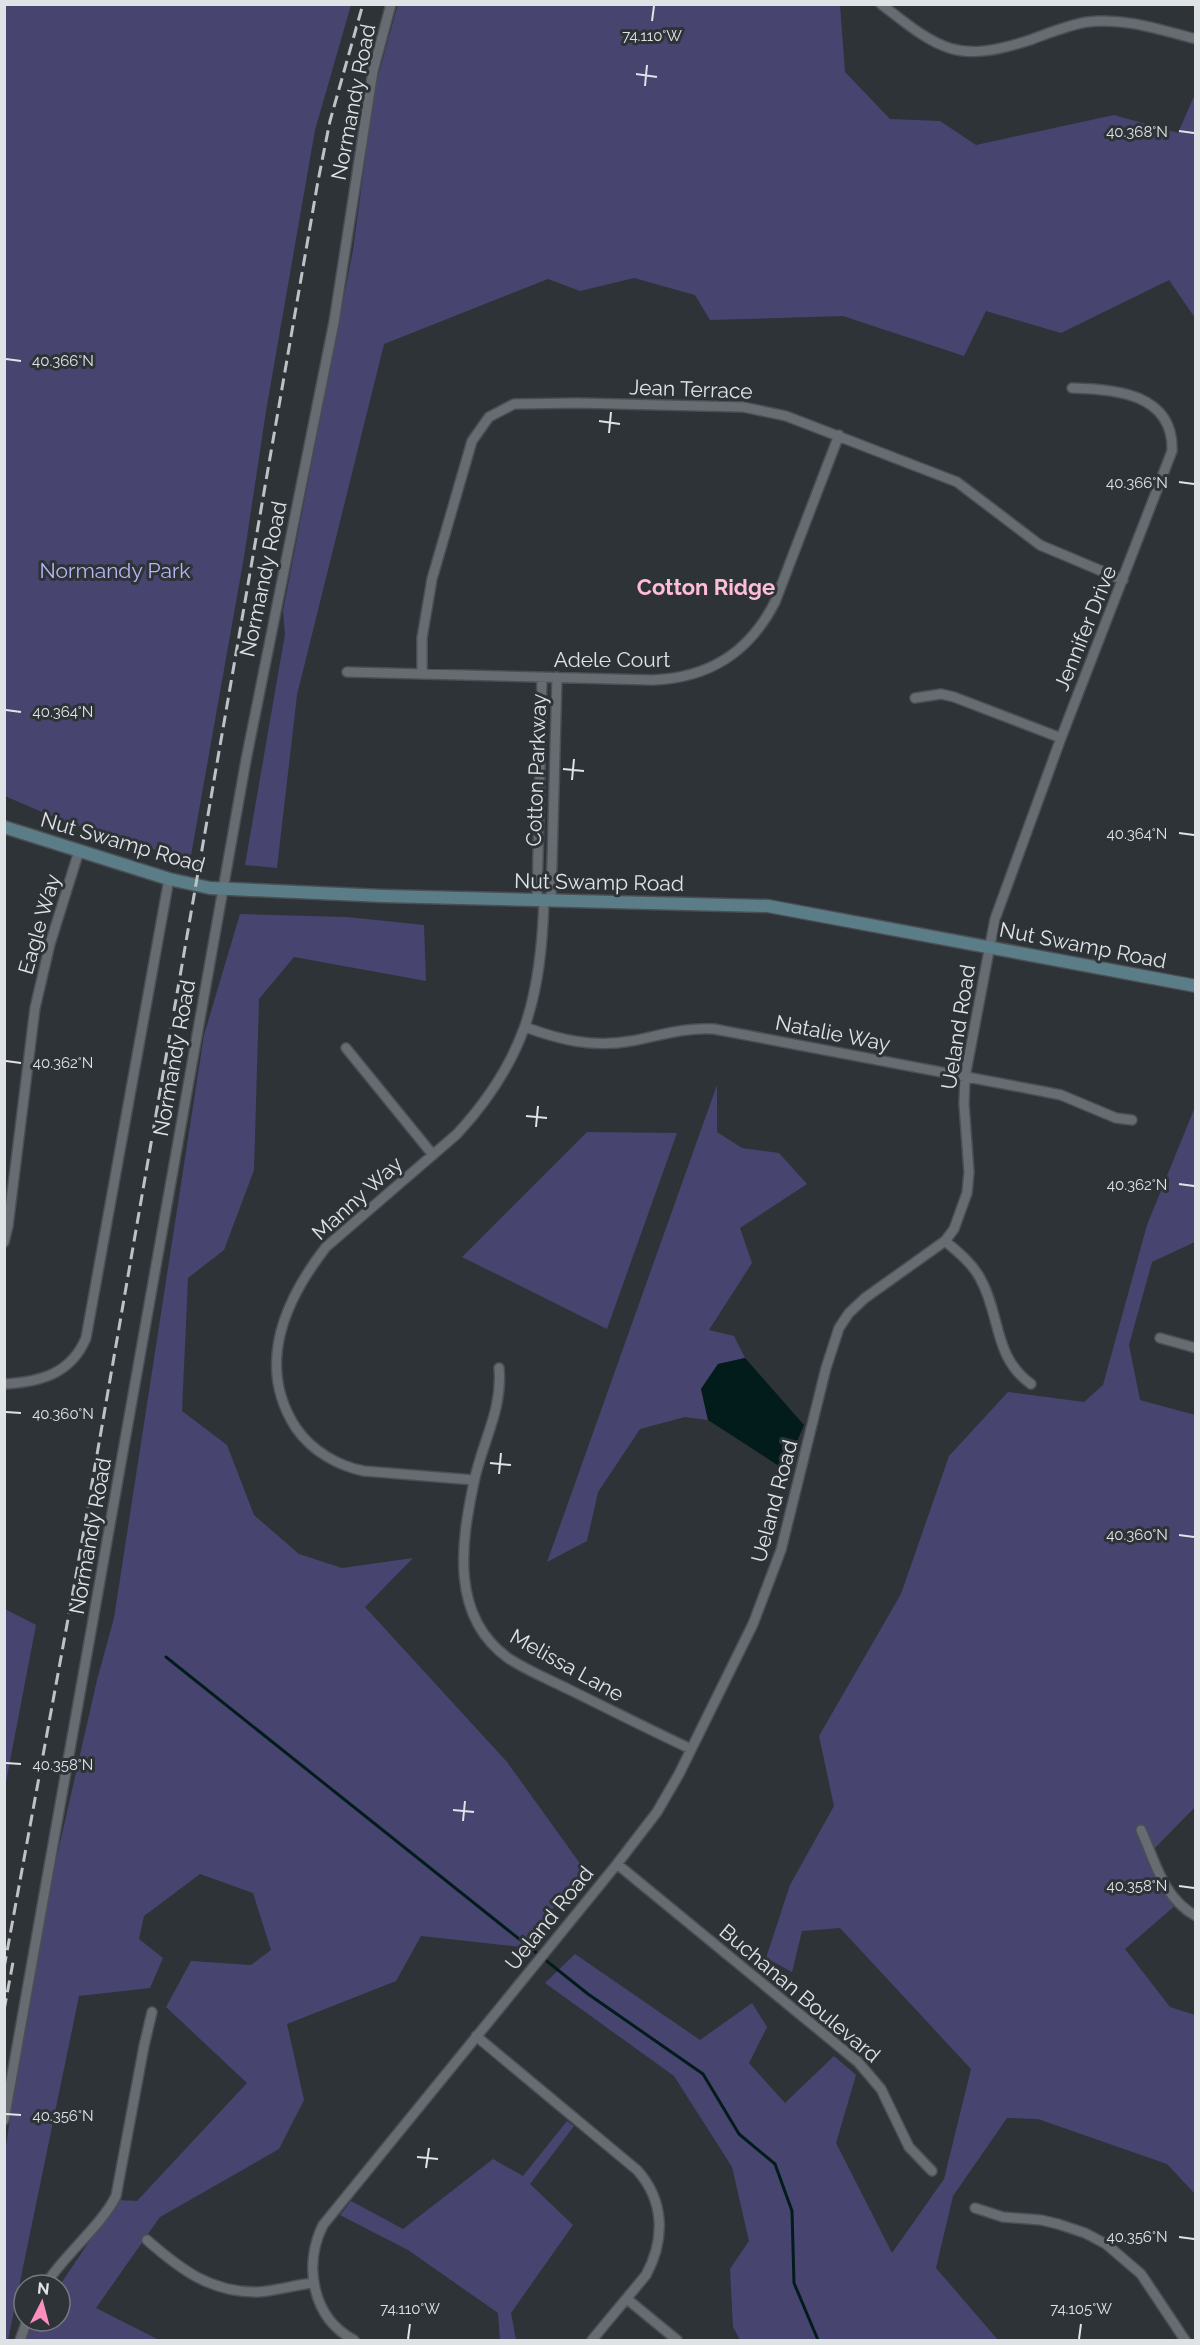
<svg xmlns="http://www.w3.org/2000/svg" width="1200" height="2345" font-family="Raleway,sans-serif">
<rect width="100%" height="100%" fill="#2e3337"/>
<!-- green -->
<path fill="#474570" d="M5,4L351,5L315,130L266,411L244,557L190,861L58,819L5,796Z
M398,4L840,5L845,72L890,119L940,121L976,145L1114,115L1178,133L1195,94V318L1169,280L1061,333L986,311L964,356L843,316L710,320L695,295L634,278L580,291L548,279L384,344L297,695L277,868L245,865L285,634L283,611L353,250L375,87Z
M240,914L347,917L424,925L426,981L294,957L259,999L254,1170L224,1250L188,1278L182,1411L227,1445L254,1515L299,1554L342,1568L413,1558L365,1607L507,1762L584,1869L522,1947L421,1936L396,1981L287,2024L304,2100L279,2149L160,2217L96,2308L159,2340H22L36,2321H60V2285L117,2200L137,2201L247,2083L166,2007L191,1961L251,1965L271,1950L253,1893L200,1874L144,1916L139,1939L163,1958L150,1988L79,1996L8,2340H5V2153L32,1966L97,1680L114,1618L204,1035Z
M717,1085V1132L742,1148L779,1153L807,1184L740,1228L752,1263L709,1330L734,1336L745,1358L718,1364L701,1389L708,1420L685,1417L640,1429L598,1492L587,1541L547,1562Z
M1195,1107V1242L1152,1262L1129,1345L1140,1400L1195,1415V1807L1153,1850L1177,1904L1125,1949L1170,2007L1195,2015V2194L1167,2164L1038,2119L1007,2118L953,2196L936,2268L998,2340H740L733,2327L730,2269L749,2241L732,2167L674,2076L545,1983L575,1954L700,2040L752,2003L767,2027L749,2063L785,2103L834,2056L856,2075L836,2143L892,2253L944,2179L971,2069L840,1928L802,1931L792,1972L766,1958L790,1885L834,1806L819,1736L901,1594L949,1456L1008,1392L1084,1402L1103,1385L1147,1225Z
M587,1132L677,1133L607,1329L462,1257Z
M5,1609L36,1625L5,1787Z
M567,2121L574,2126L530,2184L573,2225L511,2313L516,2340H500L498,2313L408,2250L340,2215L351,2201L403,2229L493,2159L523,2176Z"/>
<!-- water -->
<path fill="#021c1b" d="M745,1358L804,1425L785,1470L708,1420L701,1389L718,1364Z"/>
<g fill="none" stroke-linecap="round" stroke-linejoin="round">
<!-- stream -->
<path stroke="#021c1b" stroke-width="3" d="M166,1657L588,1994L703,2074L739,2134L775,2164L792,2211L794,2283L818,2340"/>
<defs>
<path id="minor" d="M881,4C940,50 956,64 1030,40C1049,33 1068,25 1087,22C1124,17 1161,30 1196,39
M347,672L652,680C709,678 749,653 775,602L839,435
M422,674V638L432,579L472,441L489,417L514,404L577,403L743,407L786,416L957,482L1040,545L1123,580
M915,698L941,694L954,697L1061,738
M537,900L542,677
M551,900L557,677
M525,1027C560,1040 594,1048 631,1041C658,1036 685,1027 714,1029L1041,1091L1061,1095L1116,1118L1132,1120
M346,1048L433,1155
M945,1241C958,1252 972,1263 980,1278C1001,1315 993,1357 1031,1384
M4,1242L8,1226L35,1008L50,944L79,851
M1160,1338L1196,1348
M499,1368C503,1410 482,1442 474,1482C461,1543 450,1616 508,1658C526,1670 548,1679 568,1689C609,1709 650,1730 691,1749
M4,1384C40,1382 71,1374 86,1338L169,879
M474,1480L364,1471C338,1466 312,1451 296,1428C255,1365 285,1300 326,1247L457,1134C525,1060 541,998 544,900
M1141,1830C1156,1863 1163,1898 1196,1916
M617,1864L858,2062L881,2089L909,2147L932,2171
M476,2036L637,2170C665,2201 665,2240 646,2275L592,2340
M4,2120L246,760L334,322L373,71L391,4
M975,2208L1003,2217L1041,2220L1058,2224L1085,2233L1106,2244L1141,2274L1185,2340
M147,2240C180,2269 211,2293 258,2292C276,2291 294,2285 313,2283
M45,2285C65,2254 101,2226 116,2196L144,2046L152,2012
M627,2299L677,2340
M20,2340L27,2321
M354,2340C312,2318 303,2265 323,2225L617,1864L657,1812L679,1774L753,1624L781,1550L826,1368L839,1328L849,1313L865,1298L945,1241L954,1229L967,1193L969,1172L964,1104L965,1077L995,919L1061,738L1172,451C1174,394 1116,389 1072,388"/>
<path id="secondary" d="M4,827L169,879L210,888L383,896L768,906L1196,986"/>
</defs>
<!-- minor casing -->
<use href="#minor" stroke="#4b4f53" stroke-width="12"/>
<!-- secondary casing -->
<use href="#secondary" stroke="#4b4f53" stroke-width="15"/>
<!-- minor -->
<use href="#minor" stroke="#666c71" stroke-width="9"/>
<!-- secondary -->
<use href="#secondary" stroke="#5a7d87" stroke-width="12"/>
<!-- rail -->
<path stroke="#bec2c5" stroke-width="3" stroke-dasharray="12 6" stroke-linecap="butt" d="M4,1968L77,1570L318,181L330,121L363,4
M4,2010L14,1957"/>
</g>
<!-- ticks -->
<path fill="none" stroke="#e0e3e6" stroke-width="2" d="M652,21L654,6M636,74L657,77M645,86L647,65M1179,131L1194,133M6,359L21,361M599,421L620,424M609,433L611,412M1179,482L1194,484M6,710L21,712M563,769L584,771M572,780L574,759M1179,833L1194,835M6,1061L21,1063M526,1116L547,1118M536,1127L538,1106M1179,1184L1194,1186M6,1412L21,1413M490,1463L511,1465M499,1474L501,1453M1179,1535L1194,1537M6,1763L21,1764M453,1810L474,1812M463,1821L465,1801M1179,1886L1194,1888M6,2114L21,2115M417,2157L438,2159M426,2168L429,2148M1179,2237L1194,2239M408,2339L410,2324M1079,2339L1081,2324"/>
<g text-anchor="middle" dominant-baseline="central" stroke-width="6" stroke-linejoin="round" paint-order="stroke">
<!-- street labels -->
<g font-size="21" fill="#e0e3e6" stroke="#2e3337">
<text transform="translate(353 102) rotate(-79)">Normandy Road</text>
<text transform="translate(691 389) rotate(2)">Jean Terrace</text>
<text transform="translate(263 579) rotate(-78)">Normandy Road</text>
<text transform="translate(1085 628) rotate(-68)">Jennifer Drive</text>
<text x="612" y="659">Adele Court</text>
<text transform="translate(536 770) rotate(-88)">Cotton Parkway</text>
<text transform="translate(123 842) rotate(16)">Nut Swamp Road</text>
<text transform="translate(599 882) rotate(1)">Nut Swamp Road</text>
<text transform="translate(39 924) rotate(-74)">Eagle Way</text>
<text transform="translate(1083 945) rotate(11)">Nut Swamp Road</text>
<text transform="translate(958 1027) rotate(-81)">Ueland Road</text>
<text transform="translate(833 1033) rotate(11)">Natalie Way</text>
<text transform="translate(174 1058) rotate(-80)">Normandy Road</text>
<text transform="translate(357 1198) rotate(-42)">Manny Way</text>
<text transform="translate(774 1501) rotate(-75)">Ueland Road</text>
<text transform="translate(90 1536) rotate(-80)">Normandy Road</text>
<text transform="translate(567 1665) rotate(29)">Melissa Lane</text>
<text transform="translate(549 1918) rotate(-51)">Ueland Road</text>
<text transform="translate(800 1993) rotate(40)">Buchanan Boulevard</text>
</g>
<!-- park labels -->
<g font-size="21" fill="#b7b6f6" stroke="#2e3337">
<text x="115" y="570">Normandy Park</text>
</g>
<!-- neighbourhood labels -->
<g font-size="22" font-weight="bold" fill="#ffbed7" stroke="#2e3337">
<text x="706" y="587">Cotton Ridge</text>
</g>
</g>
<g font-size="15" text-anchor="middle" fill="#e0e3e6" stroke="#2e3337" stroke-width="6" stroke-linejoin="round" paint-order="stroke">
<text x="652" y="41">74.110°W</text>
<text x="1137" y="137">40.368°N</text>
<text x="63" y="366">40.366°N</text>
<text x="1137" y="488">40.366°N</text>
<text x="63" y="717">40.364°N</text>
<text x="1137" y="839">40.364°N</text>
<text x="63" y="1068">40.362°N</text>
<text x="1137" y="1190">40.362°N</text>
<text x="63" y="1419">40.360°N</text>
<text x="1137" y="1540">40.360°N</text>
<text x="63" y="1770">40.358°N</text>
<text x="1137" y="1891">40.358°N</text>
<text x="63" y="2121">40.356°N</text>
<text x="1137" y="2242">40.356°N</text>
<text x="410" y="2314">74.110°W</text>
<text x="1081" y="2314">74.105°W</text>
</g>
<!-- border -->
<rect width="1200" height="2345" fill="none" stroke="#e0e3e6" stroke-width="12"/>
<!-- north arrow -->
<g transform="translate(42 2303) rotate(6)"><circle r="28" fill="#2e3337" stroke="#75797d" stroke-width="1.5"/>
<path d="M0-4.5L10 22L0 15L-10 22Z" fill="#fd8ebe"/>
<text y="-9" font-size="16" font-weight="bold" text-anchor="middle" fill="#e0e3e6">N</text>
</g>
</svg>
